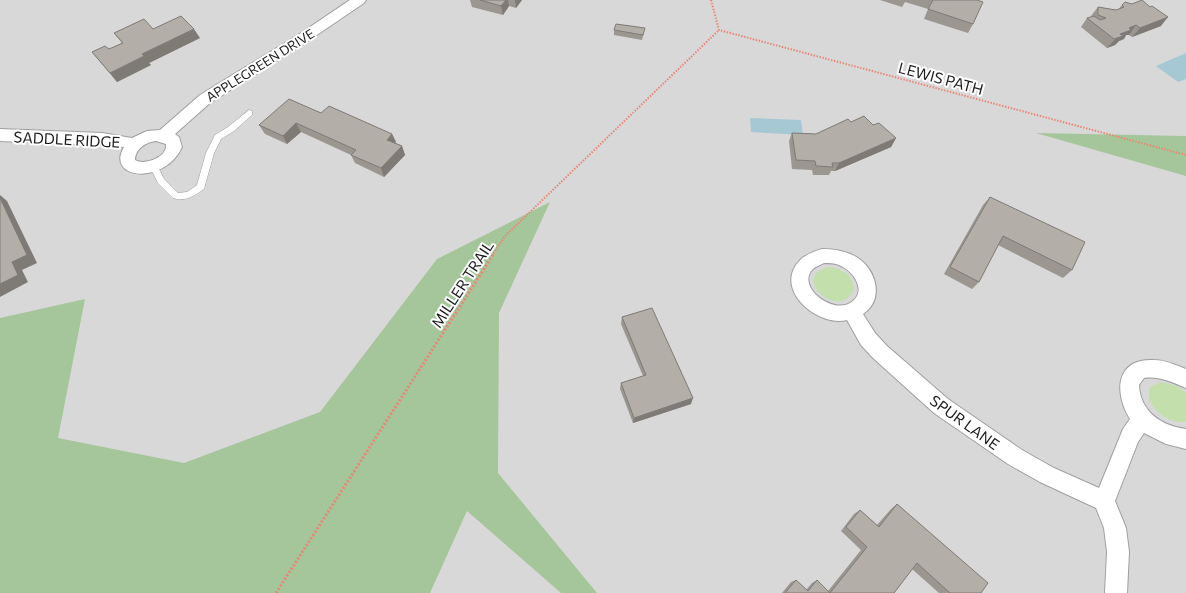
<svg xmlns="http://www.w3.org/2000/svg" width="1186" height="593" font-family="Commissioner,sans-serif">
<rect width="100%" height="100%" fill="#ebe8e1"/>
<!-- residential -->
<path fill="#d9d8d8" d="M0,0H1186V593H0Z"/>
<!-- grass -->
<path fill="#c3e0ac" d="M828,267C842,268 853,275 854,289C840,323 789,277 828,267Z
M1161,382L1177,386L1186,393V422C1168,424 1143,407 1150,387Z"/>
<!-- forest -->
<path fill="#a5c69b" d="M1036,133L1186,136V176Z
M550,202L499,313L498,473L597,593H561L467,511L430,593H0V318L85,299L58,438L184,463L320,412L437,259Z"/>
<!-- water -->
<path fill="#a6c7d4" d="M1186,53V79L1178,82L1156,66Z
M750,118L801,120L803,135L751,132Z"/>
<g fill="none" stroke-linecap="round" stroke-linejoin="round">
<defs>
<path id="service" d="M249,110L252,111V115L234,131L221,139L214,153L204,189C194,196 185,202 173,198L158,183L150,167L154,164L157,165L164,179L178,193L187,192L197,185L206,153L215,135L228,127Z"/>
<path id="minor" d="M350,0H366L364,3L308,41L210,103L175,134L179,137L182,147C165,185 105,180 124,147L102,145L0,141V129L102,133L132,138L147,131L160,130L200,95L298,35ZM156,141L166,144C168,157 145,166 135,160C135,149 146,142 156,141Z
M822,249C834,249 847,251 858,258C877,271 884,300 863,314L875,333L887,346L948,399L1022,450L1054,468L1099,488L1123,429L1130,419C1114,393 1115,358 1154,360C1165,360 1176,365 1186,369V388C1171,382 1160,376 1144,378L1139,385C1140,411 1161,426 1186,429V449L1166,444L1144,433L1138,442L1115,501L1126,528L1129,552L1127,593H1105L1107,552L1104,528L1096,508L1040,482L1008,464L934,413L873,358L861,345L847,320C820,327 777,294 796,265C798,263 800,260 802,258C808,254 815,251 822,249ZM824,263C829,263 834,263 839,265C852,270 867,289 853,301C834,317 795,286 813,269C816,266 821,265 824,263Z"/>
</defs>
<!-- service casing -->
<use href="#service" stroke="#9f9f9f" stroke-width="1"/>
<!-- minor casing -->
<use href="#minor" stroke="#9f9f9f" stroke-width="2"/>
<!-- path-far1 -->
<path stroke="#e98775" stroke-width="2" stroke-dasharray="1.5 1.5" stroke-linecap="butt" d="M711,0L719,30L1186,155
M492,256L505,236L719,30"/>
<!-- path -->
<path stroke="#e98775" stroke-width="3" stroke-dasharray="2 2" stroke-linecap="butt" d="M276,593L493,255"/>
<!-- service -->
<use href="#service" fill="#fff" fill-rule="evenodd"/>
<!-- minor -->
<use href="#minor" fill="#fff" fill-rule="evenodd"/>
</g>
<!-- wall -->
<path fill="#9b9690" d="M470,0H522L516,8L509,6L503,15L472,7Z
M880,0H977L973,24L968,33L924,19L928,9L905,2L902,7Z
M1122,5L1161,26L1132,37L1129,35H1126L1124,39L1119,41L1115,45L1107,48L1081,27L1087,18L1091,17V16L1098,7L1116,10H1118Z
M153,29L200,38L149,63L151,65L117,82L92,52L109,49L122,43L114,33Z
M614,30L644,33L642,40L614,35Z
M321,113L392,134L396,142L395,143L402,146L405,155L384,177L355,163L351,155L301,132L287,144L265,134L259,125Z
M851,122L873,125L896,138L891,147L835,171H831L829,175H813L812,170L792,169L789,141L792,133L816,134Z
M990,197L1072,270L1063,278L998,245L979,282L972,289L944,274L983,205Z
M622,317L691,404L633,423L620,389L621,383L643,376L621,324Z
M897,504L981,593H939L912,569L894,593H782L791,582L796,580L806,590L812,583L817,580L828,591L861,550L841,531L854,514L860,510L877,525L891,509Z"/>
<!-- shaded-wall -->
<path fill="#7e7a76" d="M506,0H508L509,6L503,15L501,6Z
M515,0H522L516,8Z
M1168,17L1161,26L1132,37L1140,28Z
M1136,25L1129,35H1126L1124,39L1119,41L1115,45L1107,48L1120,34L1129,28Z
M194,29L200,38L149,63L151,65L117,82L110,73L142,54Z
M296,123L301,132L287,144L283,136Z
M392,134L396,142L390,148L387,140Z
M896,138L891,147L835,171L839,163Z
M402,146L405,155L384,177L381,168Z
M0,195L7,201L37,263L22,270L28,282L0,297V284L12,262L0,198Z
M693,398L691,404L633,423L634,418Z"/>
<!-- building -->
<path fill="#b4aea8" stroke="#7e7a76" d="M480,0H506L501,6Z
M932,0H977L983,2L973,24L928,9L933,0Z
M1142,0L1150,7L1152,6L1168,17L1140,28L1136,25L1129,28L1131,30L1120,34L1123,36L1114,39L1087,18L1094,16L1100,20L1106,18L1098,15V7L1116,10L1124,7L1122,5L1125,2L1132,4Z
M181,16L194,29L142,54L144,56L110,73L92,52L105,46L109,49L123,43L114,33L144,19L153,29Z
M616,24L645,28L643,35L614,30Z
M289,99L321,113L329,106L392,134L387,140L402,146L381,168L351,155L356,150L296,123L283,136L259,125Z
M864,116L873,125L879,123L896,138L839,163H832L833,167L816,166L815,161L796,160L792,133L816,134L848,119L851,122Z
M990,197L1085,242L1072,270L1003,236L979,282L950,267Z
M0,198L27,255L12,262L18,275L0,284Z
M652,308L693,398L634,418L621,383L646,375L622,317Z
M897,504L988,583L981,593H950L917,563L894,593H785L796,580L808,591L817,580L830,593L867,547L846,527L860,510L879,527Z"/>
<g text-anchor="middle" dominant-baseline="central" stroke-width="4" stroke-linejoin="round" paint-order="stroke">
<!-- far-street labels -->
<g font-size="13" fill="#1b1b1b" stroke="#fff">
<text transform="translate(260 65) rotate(-32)">APPLEGREEN DRIVE</text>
</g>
<!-- street labels -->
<g font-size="15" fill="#1b1b1b" stroke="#fff">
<text transform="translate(941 78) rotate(15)">LEWIS PATH</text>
<text transform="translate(67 139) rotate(3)">SADDLE RIDGE</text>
<text transform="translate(462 284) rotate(-57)">MILLER TRAIL</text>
<text transform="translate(965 422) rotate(36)">SPUR LANE</text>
</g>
</g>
</svg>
